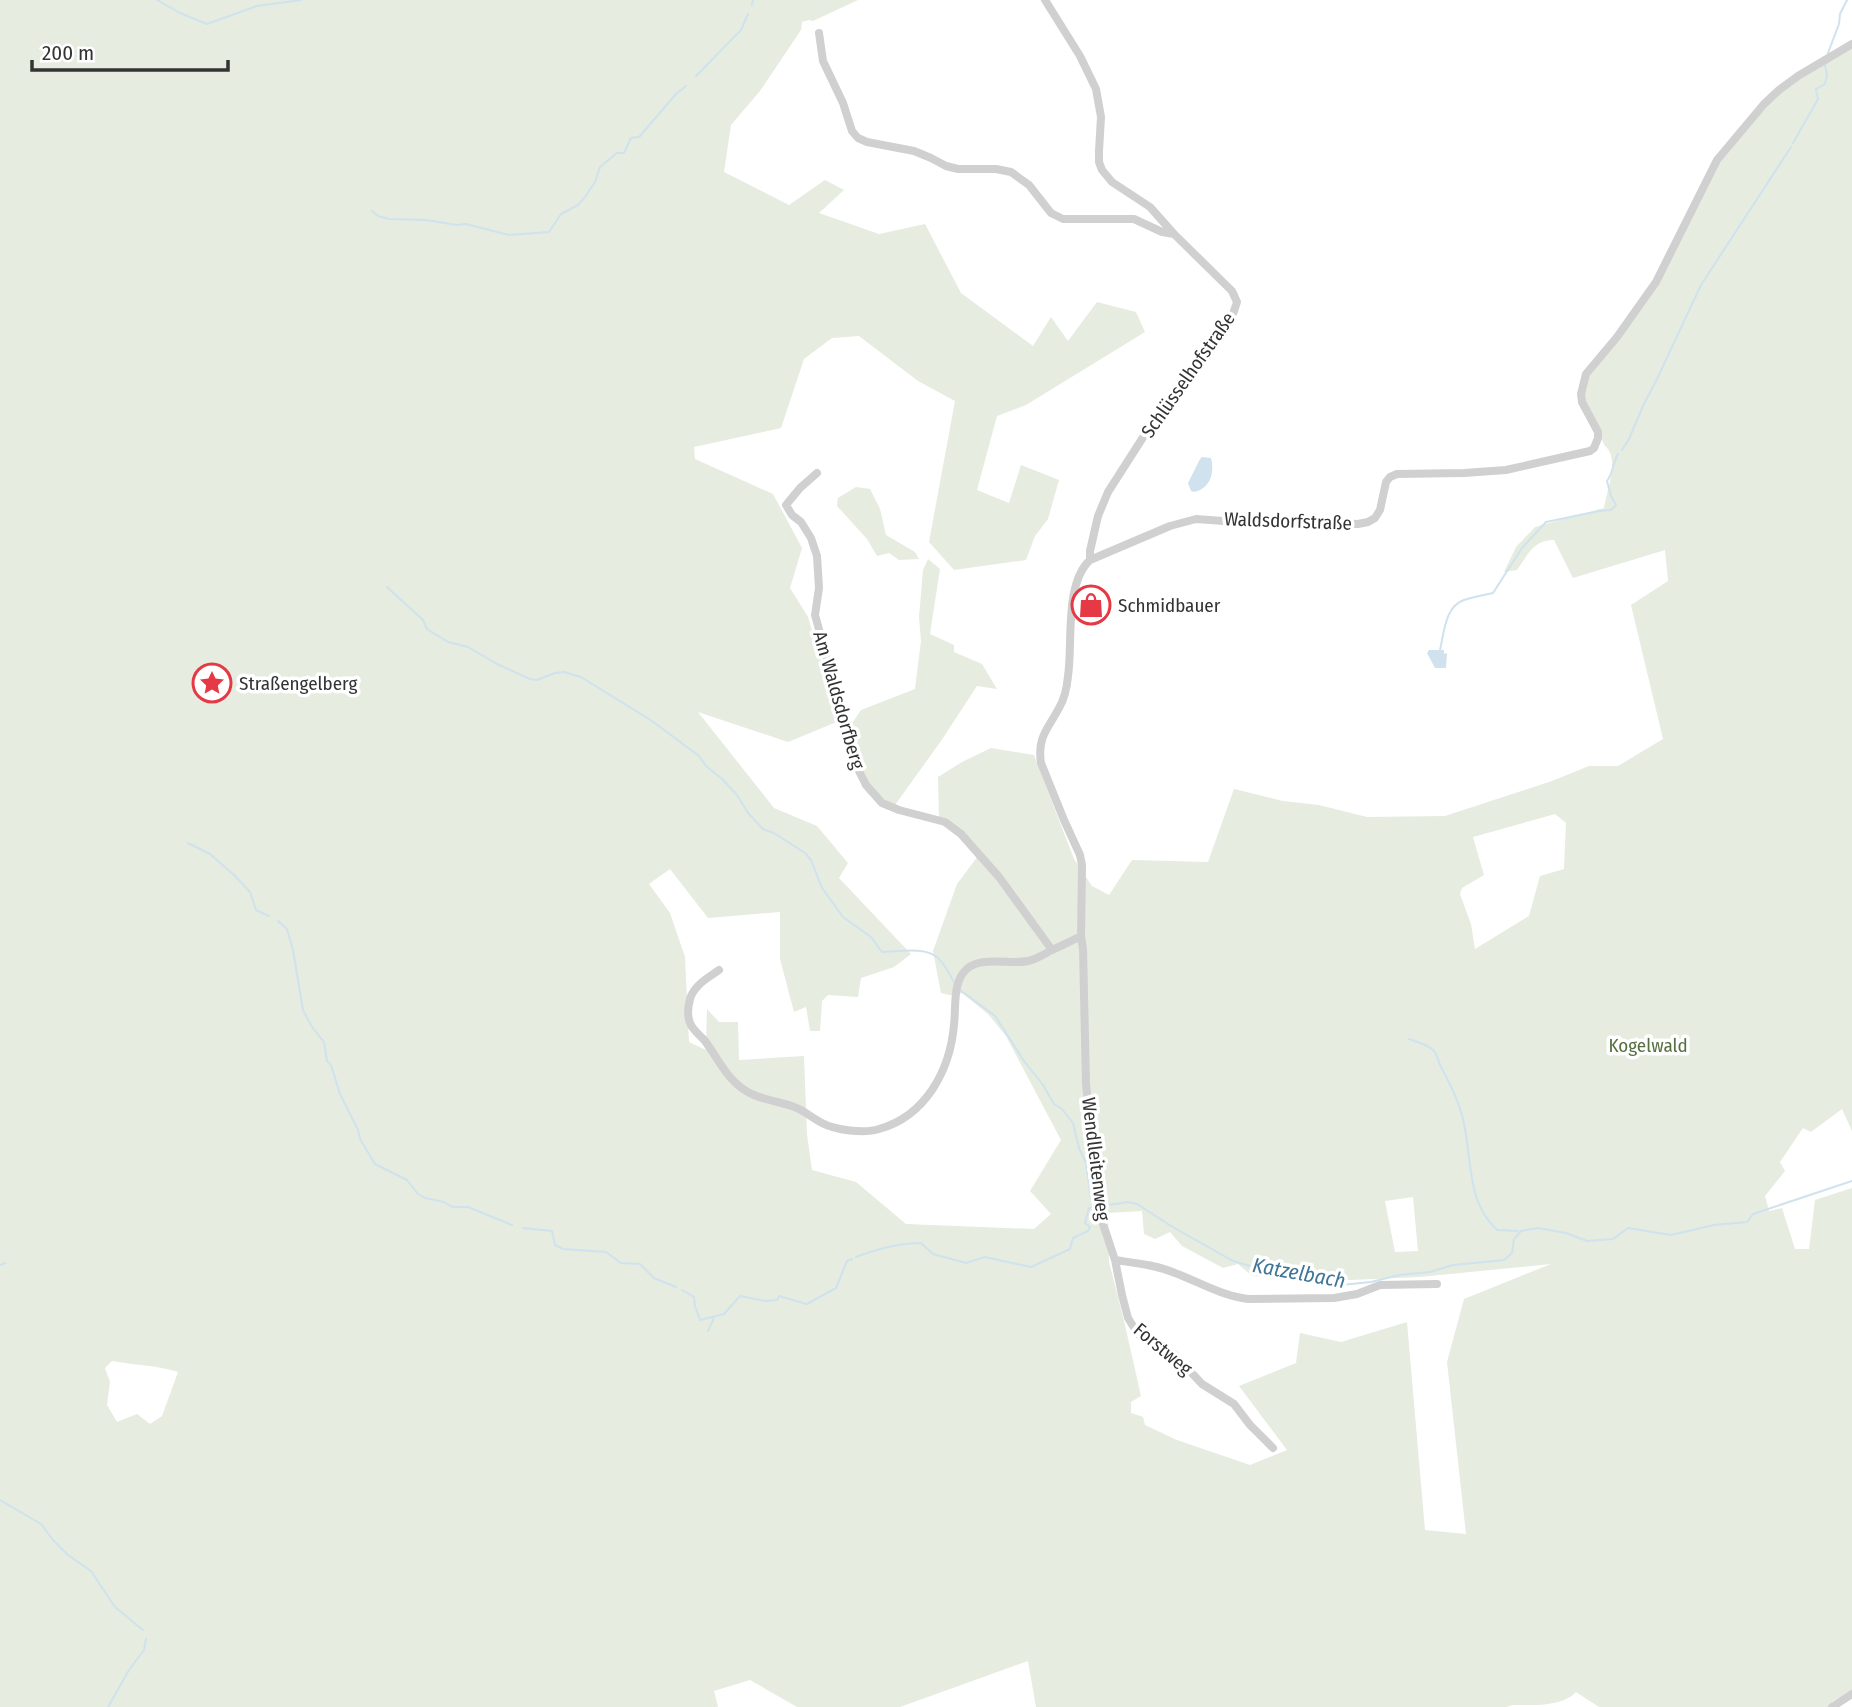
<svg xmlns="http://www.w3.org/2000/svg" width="1852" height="1707" font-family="'Fira Sans Condensed',sans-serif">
<rect width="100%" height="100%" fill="#fff"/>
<!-- green -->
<path fill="#e6ecdf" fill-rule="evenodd" d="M0,0H858L813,21L809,20L802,22L801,30L760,91L731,125L724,172L789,205L825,180L844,190L819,213L879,234L925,224L961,293L1033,346L1051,317L1068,341L1097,302L1136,312L1145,332L1026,405L997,416L977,490L1009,503L1021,465L1059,480L1048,519L1035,536L1026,560L954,570L929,542L955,401L918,381L859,336L832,338L804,359L781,428L694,447L695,459L773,494L802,548L790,588L808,617L839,721L788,742L698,712L774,808L817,826L848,863L839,878L911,954L894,967L861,978L858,997L828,995L822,1001L820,1031H810L806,1007L794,1012L780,959V912L708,918L670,869L649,884L670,913L685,957L689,1042L706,1050L707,1009L719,1022H738L739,1060L804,1056L807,1134L812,1170L856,1182L906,1224L1034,1229L1051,1214L1030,1191L1061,1140L1006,1036L988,1014L962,993L954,996L941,993L933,951L957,884L981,852L939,818L938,777L962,762L991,748L1034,755L1074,859L1092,886L1109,895L1132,860L1208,862L1234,789L1283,801L1319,805L1367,817L1445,816L1552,781L1589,766H1618L1663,739L1631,605L1668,581L1665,550L1573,578L1554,540C1533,540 1528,555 1517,570L1504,572L1516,547L1535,527L1604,508C1607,490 1620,458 1605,446L1583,401L1587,376L1634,319L1717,162L1780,92L1852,47V1131L1842,1109L1811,1132L1803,1128L1780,1162L1785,1171L1765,1196L1769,1211L1782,1208L1795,1249H1809L1815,1200L1852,1188V1691L1833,1701L1828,1707H1599L1576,1692C1562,1707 1534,1705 1513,1705L1506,1707H1036L1028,1661L900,1707H797L750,1680L714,1691L718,1707H0ZM1555,814L1566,823L1564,869L1540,876L1529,916L1475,949L1471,924L1460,894L1462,888L1484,875L1473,837ZM1413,1197L1418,1251L1395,1252L1385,1201ZM1142,1211L1144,1234L1155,1239L1170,1232L1182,1246L1223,1268L1238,1264L1252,1276L1304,1282L1420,1277L1551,1264L1464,1299L1447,1362L1466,1534L1425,1530L1407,1322L1341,1342L1300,1333L1296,1363L1239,1386L1287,1450L1250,1465L1177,1440L1145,1425L1143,1417L1131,1413V1402L1141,1396L1125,1325L1109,1262L1108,1213ZM112,1361C134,1365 157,1365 178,1372L162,1416L150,1424L137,1414L117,1422L107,1405L110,1382L105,1368Z
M856,487L870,489L880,509L886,535L915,552L919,559L899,560L889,553L877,556L867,539L837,506L838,498Z
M928,559L940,569L930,634L954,645V652L982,664L997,689L977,686L941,741L895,805C890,802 884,800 880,796C860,780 855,751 849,728L861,710L915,689L921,641L919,617L923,570Z"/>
<!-- water -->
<path fill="#cfe2ee" d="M1202,457L1211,458C1215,473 1210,489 1194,492L1191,491L1188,483L1200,459Z
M1429,650H1444V654L1447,653L1446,668H1435L1427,653Z"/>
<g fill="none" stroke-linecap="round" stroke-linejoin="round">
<!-- stream -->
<path stroke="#cfe2ee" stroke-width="2" d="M157,0L180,13L207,24L257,6L301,0
M752,5L753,0
M1828,53L1839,24L1840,14L1847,0
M696,76L741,30L748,14
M1793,143L1818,99L1816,89L1825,84L1827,75L1825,65
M372,211L378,216L389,219L426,220L457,225L466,224L509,235L549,232L561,214L578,205L585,197L595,182L600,167L617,153H624L631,138L639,137L676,94L686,86
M1622,450L1629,439L1643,406L1657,379L1701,285L1791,147
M387,587L423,620L427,629L448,642L468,647L497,664L530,679L537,680L555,673L564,672L581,677L652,721L699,756L706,766L722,779L737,795L748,813L763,829L774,833L805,853L811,860L822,888L843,917L871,937L882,952C898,952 925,946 938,958C945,964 949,974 954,982
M1440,650C1444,633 1445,606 1464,600C1473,597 1483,595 1493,593L1522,548L1546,522L1599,511L1611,510L1616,505L1611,496L1607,481C1613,473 1613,463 1618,454
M188,843L210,854L234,875L250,892L256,910L269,916
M278,921L287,929L293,950L303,1010L312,1027L324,1042L327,1061L331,1065L340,1094L358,1130L360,1139L375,1164L407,1180L418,1194L425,1198L444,1202L452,1207H468L512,1225
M960,990L995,1016L1024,1061L1043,1085L1054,1104L1062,1109L1073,1123L1079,1148L1086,1163L1091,1198L1096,1206
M1409,1039C1416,1042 1427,1044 1433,1050C1438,1054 1438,1063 1442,1069C1452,1087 1462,1109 1465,1129C1472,1166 1468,1203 1497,1230L1518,1231
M1102,1206L1128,1202L1137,1204L1171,1226L1233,1261L1264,1270L1298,1274L1341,1285L1371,1282L1399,1275L1430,1272L1453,1265L1504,1260L1512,1253L1514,1239L1521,1231L1538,1228L1566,1233L1587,1241L1613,1239L1628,1228L1671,1235L1714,1225L1747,1222L1753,1214L1852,1181
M523,1228L552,1231L555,1245L563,1249L606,1252L621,1263L640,1264L654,1278L676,1287
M856,1257C877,1249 898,1243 921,1243L933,1254L966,1263L985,1257L1031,1267L1070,1249L1073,1238L1088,1231L1090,1227L1085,1223L1089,1208L1097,1207
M0,1265L5,1263
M682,1290L694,1297L695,1306L700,1320L724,1314L740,1296L765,1301L777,1300L779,1296L807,1304L836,1288L847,1261L852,1259
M708,1331L714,1318
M0,1500L41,1524L53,1540L68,1555L91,1571L115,1607L143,1630
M108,1707L129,1670L144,1650L146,1639"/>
<!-- street -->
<path stroke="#d0d0d0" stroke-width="8" d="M1045,0L1080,56L1096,89L1101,117L1099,151V162L1102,170L1112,182L1150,207L1174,234L1232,291L1237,302L1233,314L1165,403L1108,492L1098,516L1090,551V560
M819,33L823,61L843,103L852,131L858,138L867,142L914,151L931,158L946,166L958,169H996L1011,172L1029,185L1051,213L1063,219H1134L1162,232L1174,234
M817,473L800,488L786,505L792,515L801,522L811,538L817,556L819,588L815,615L847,731L855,763L866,785L882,803L899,810L945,822L961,834L999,877L1052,950
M719,970C708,978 694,985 690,999C688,1007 687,1018 691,1025C694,1031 701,1036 705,1041C720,1061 729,1085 754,1095C767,1101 785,1102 799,1109C807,1113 814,1119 822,1123C835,1130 864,1134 879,1129C926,1116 950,1070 954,1025C956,1008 953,987 963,973C976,954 1009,965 1028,961C1037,959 1044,954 1052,950C1062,945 1072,941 1081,936
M1115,1260C1135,1263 1156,1265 1175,1273C1199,1282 1222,1296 1248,1299L1334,1298L1357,1294L1380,1285L1437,1284
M1273,1448L1250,1425L1234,1404L1202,1384L1174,1354L1147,1341L1138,1334L1128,1318L1122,1295L1115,1260L1101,1218L1086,1084L1083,949L1081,936L1082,865L1080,855L1064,820L1041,763C1037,737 1048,729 1059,708C1065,698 1067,687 1068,676C1073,644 1064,584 1090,560L1170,526L1196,519L1251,523L1303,522L1358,524L1368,522L1375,518L1380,510L1386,482L1390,477L1397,474L1464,473L1506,470L1590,451L1594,448L1598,438V432L1582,402L1581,394L1586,374L1617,337L1656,282L1717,160L1764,104L1779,90L1798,76L1852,44
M1832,1707L1852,1694"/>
</g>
<!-- icons -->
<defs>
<symbol id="shop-ring" viewBox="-11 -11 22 22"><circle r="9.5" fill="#fff" stroke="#e63946" stroke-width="1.5"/><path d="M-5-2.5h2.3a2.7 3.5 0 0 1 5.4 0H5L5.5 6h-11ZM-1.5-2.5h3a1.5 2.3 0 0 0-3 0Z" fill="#e63946"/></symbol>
<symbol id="sight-ring" viewBox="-11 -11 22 22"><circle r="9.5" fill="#fff" stroke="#e63946" stroke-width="1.5"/><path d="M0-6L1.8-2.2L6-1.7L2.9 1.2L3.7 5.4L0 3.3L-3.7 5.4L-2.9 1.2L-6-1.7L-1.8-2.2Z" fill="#e63946"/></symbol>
</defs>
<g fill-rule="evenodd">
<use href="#shop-ring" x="1069" y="583" width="44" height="44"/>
<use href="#sight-ring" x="190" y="661" width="44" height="44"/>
</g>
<g text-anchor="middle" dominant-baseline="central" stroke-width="7" stroke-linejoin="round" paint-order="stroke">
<!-- street labels -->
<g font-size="19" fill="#333" stroke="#fff">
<text transform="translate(1188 375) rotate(-55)">Schlüsselhofstraße</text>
<text transform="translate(1288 521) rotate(2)">Waldsdorfstraße</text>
<text transform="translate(839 700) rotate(74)">Am Waldsdorfberg</text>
<text transform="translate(1096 1159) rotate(83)">Wendlleitenweg</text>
<text transform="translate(1163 1349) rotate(40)">Forstweg</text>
</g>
<!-- poi labels -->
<g font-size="19" fill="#333" stroke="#fff" text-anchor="start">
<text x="1118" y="605">Schmidbauer</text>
<text x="239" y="683">Straßengelberg</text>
</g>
<!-- park labels -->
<g font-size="19" fill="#56703f" stroke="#fff">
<text x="1648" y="1045">Kogelwald</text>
</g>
<!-- water labels -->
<g font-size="21" font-style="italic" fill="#3f7597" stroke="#fff">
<text transform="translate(1299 1273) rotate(10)">Katzelbach</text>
</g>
</g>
<!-- scale -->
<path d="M32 60v10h196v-10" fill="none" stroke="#333333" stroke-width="3.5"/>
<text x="42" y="60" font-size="21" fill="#333333" stroke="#ffffff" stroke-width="5" paint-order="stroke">200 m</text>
</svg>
